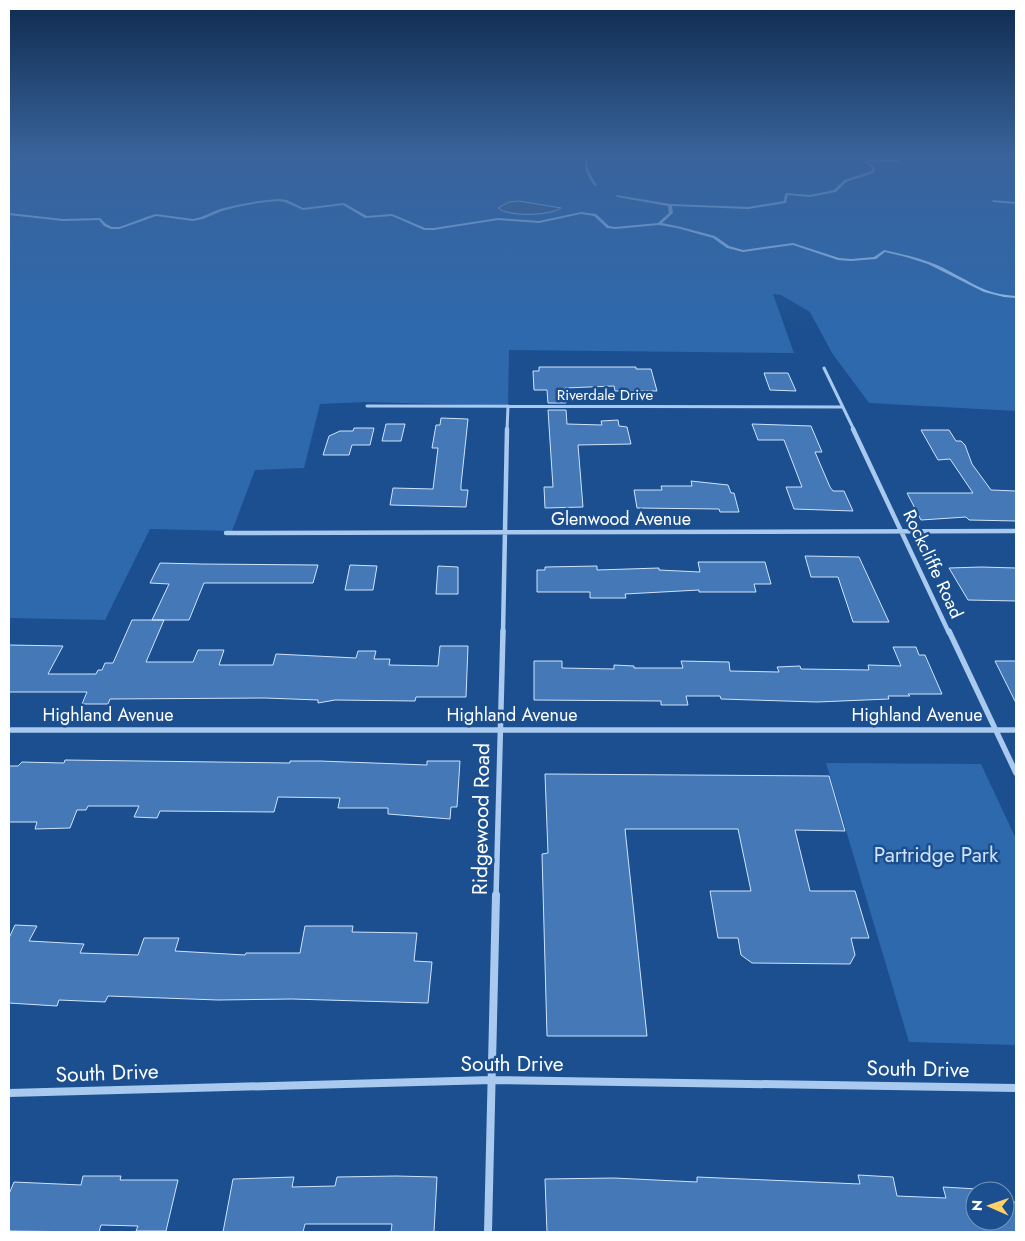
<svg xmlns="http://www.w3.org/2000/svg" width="1025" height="1241" font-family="Jost,sans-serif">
<rect width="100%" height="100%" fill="#1b4f8f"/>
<!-- green -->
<path fill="#2e69ad" d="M9,156H1016V411L869,403L832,353L810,312L781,295L773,294L794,353L509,350L508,406L367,402L320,404L304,468L255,470L232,531L150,529L105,620L9,618Z
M826,763L981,764L1016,839V1045L909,1042Z"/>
<!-- water -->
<path fill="#3c6290" stroke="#9cc4f0" d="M519,201L561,208C549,216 509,217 498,208L509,202Z"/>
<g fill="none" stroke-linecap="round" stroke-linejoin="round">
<!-- stream -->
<path fill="#9cc4f0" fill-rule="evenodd" d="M586,156H588C586,171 591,174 597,186H595C587,176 583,169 586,156Z
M895,156H898L901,162H869L875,168L874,173L846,182L836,192L810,197L788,195L786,203L748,209L672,206L673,213L662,223L677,226L715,236L729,246L743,250L793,243L839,258L851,259L874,257L884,250C902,254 920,258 937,265C953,272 969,283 986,290C996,294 1006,295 1016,296V298L1004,297L984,292L928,264L906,257L885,252L876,259L851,261L838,260L793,245L743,252L727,248L713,238L677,228L659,225L615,229L607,228L594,216L581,214L539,223L498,220L434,230H424L392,216L365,218L343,205L303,210L285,202L278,201L258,203L237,207L222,211L203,219L193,221L156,216L128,226L119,229H111L104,226L99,220L63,221L9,215V213L63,219L100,218L106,224L112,227H119L125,225L149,216L156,214L193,219L201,217L220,209L237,205L258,201L278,199L287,200L303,208L344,203L367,216L392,214L425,228H434L498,218L539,221L581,212L596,214L609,226L615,227L658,223L669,213L668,206L617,197L616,195L670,204L748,207L784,201L785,194L787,193L810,195L834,190L844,180L872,171V168L865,162V160H898Z
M992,200L1016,202V204L993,202Z"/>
</g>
<!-- building -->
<path fill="#4478b7" stroke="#cfe3fa" d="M539,367H636V369H651L657,391H615L614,386L565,388L566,403H548L547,390H534L533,371H539Z
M764,373H788L796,391L770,390Z
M548,410H566L567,424L602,425L601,421L618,420L619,426L627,427L631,444L578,445L583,507L545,508L544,487H553Z
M441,418L468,419L461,485V490H468L466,507L390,505L393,488L433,489L438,448H432L436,425H440Z
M386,424H405L401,441H382Z
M752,424L811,426L822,452H815L830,487L833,491H844L853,511L794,509L786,487H802L784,440H758Z
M354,428H374L370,445H352L349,455H323L329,436L340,431H353Z
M921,430H949L956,441H961L965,445L972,464L991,490L1016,491V521L969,520L966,517L921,520L907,493H973L950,459L938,460Z
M691,481L728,485L731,493H734L739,512H720L719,509L637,508L634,490H662L661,486H692Z
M805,556L859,557L889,622H853L838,577H811Z
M698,562H765L771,584H754L756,592H699V590L625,594L626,598H590V592H537V570H545V567L597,566V570L659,568V570L700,572Z
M160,563L201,564L318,565L313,583H204L189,620H152L169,584L150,583Z
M350,565L377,566L373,590H345Z
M438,566L458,567V594H436Z
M981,567L1016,568V601L968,600L949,568Z
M132,620H164L146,662H193L198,650H224L219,665H273L276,654L356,658L358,651H376L374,659H390L389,665L438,666L440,646H468L466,697H416L415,701L335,700L318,703V700L265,698L110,699L108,704H82L87,692H9V645L63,646L48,674H96L98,670H102L105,663H113Z
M893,647H916L919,655H925L942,694H908L910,696H888L889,699L817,702L721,699L720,696H686L688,705H661V701L534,700V661H562V668L614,669V665L634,666V668H683L681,661L729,662L730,671L779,672L777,667L800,666L801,669L869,670L868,665L901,666Z
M995,661H1016V703Z
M65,760L290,763V761H320L427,765V761H460L457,807H451L450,819L388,814V808H338L340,798L278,797L274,812L160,811L157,818L134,817L139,806H88L86,810H77L70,828L35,829L37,822H9V766H18L22,762L64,763Z
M545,774L829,776L845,831L795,830L810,891H855L869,938H851L855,955L850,964L752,963L741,955L738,938H718L710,891H751L738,829H625L647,1036H547L542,854L548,853Z
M15,925L37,926L29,941L84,944L80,953L138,955L144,938H179L175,951L245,955L246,953H300L305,926H353L352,932L417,933L414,961L432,962L428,1003L292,999L218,1000L108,996L105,1002L59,1000L57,1006L9,1003V938Z
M858,1175L893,1177L897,1196L946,1198L943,1187L995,1190L975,1191V1221H1005V1202H1016V1232H547L545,1179L614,1178L697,1182V1177L860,1184Z
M83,1176H121L120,1180H178L166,1231H136L138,1226L101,1225L99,1232L9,1231V1194L14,1182L81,1185Z
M396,1176L437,1177L434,1232H391L392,1224H305L303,1232H223L233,1179L294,1177L292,1187L335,1186L337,1177Z"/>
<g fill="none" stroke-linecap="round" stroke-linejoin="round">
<!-- minor-far3 -->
<path stroke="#a9c9ee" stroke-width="3" d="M824,368L854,430
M367,406L842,407
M507,430L508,406"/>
<!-- minor-far2 -->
<path stroke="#a9c9ee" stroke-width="4.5" d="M853,429L949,633
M226,533L1016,531
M503,633L507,429"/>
<!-- minor-far1 -->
<path stroke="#a9c9ee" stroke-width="5.5" d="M949,631L1016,773
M9,730H1016
M496,897L503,631"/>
<!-- minor -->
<path stroke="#a9c9ee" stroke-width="8" d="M9,1093L492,1080L1016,1088
M488,1232L496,895"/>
</g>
<!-- sky -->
<linearGradient id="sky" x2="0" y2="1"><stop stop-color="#0f2b4f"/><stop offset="0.47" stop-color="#39639b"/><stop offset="1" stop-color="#39639b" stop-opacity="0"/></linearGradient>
<rect width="1025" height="330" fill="url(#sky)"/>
<g text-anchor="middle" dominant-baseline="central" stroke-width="5" stroke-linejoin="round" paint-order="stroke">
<!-- far-street labels -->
<g font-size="15" fill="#fff" stroke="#1b4f8f">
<text x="605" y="395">Riverdale Drive</text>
</g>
<!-- street labels -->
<g font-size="18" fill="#fff" stroke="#1b4f8f">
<text x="621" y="519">Glenwood Avenue</text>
<text transform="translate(933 564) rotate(65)">Rockcliffe Road</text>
<text x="108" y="715">Highland Avenue</text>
<text x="512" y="715">Highland Avenue</text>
<text x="917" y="715">Highland Avenue</text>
</g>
<!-- near-street labels -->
<g font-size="21" fill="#fff" stroke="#1b4f8f">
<text transform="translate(481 819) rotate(-89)">Ridgewood Road</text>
<text x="512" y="1064">South Drive</text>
<text transform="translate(918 1069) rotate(1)">South Drive</text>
<text transform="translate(107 1073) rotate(-2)">South Drive</text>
</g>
<!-- near-park labels -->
<g font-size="21" fill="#cfe3fa" stroke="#1b4f8f">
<text x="936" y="855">Partridge Park</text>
</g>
</g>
<!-- border -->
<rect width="1025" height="1241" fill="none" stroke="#ffffff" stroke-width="20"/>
<!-- north arrow -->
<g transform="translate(990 1206) rotate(272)"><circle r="24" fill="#1b4f8f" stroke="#7695bc"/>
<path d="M0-4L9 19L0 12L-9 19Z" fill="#ffd166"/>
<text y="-8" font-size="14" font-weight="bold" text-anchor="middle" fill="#ffffff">N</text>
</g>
</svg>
